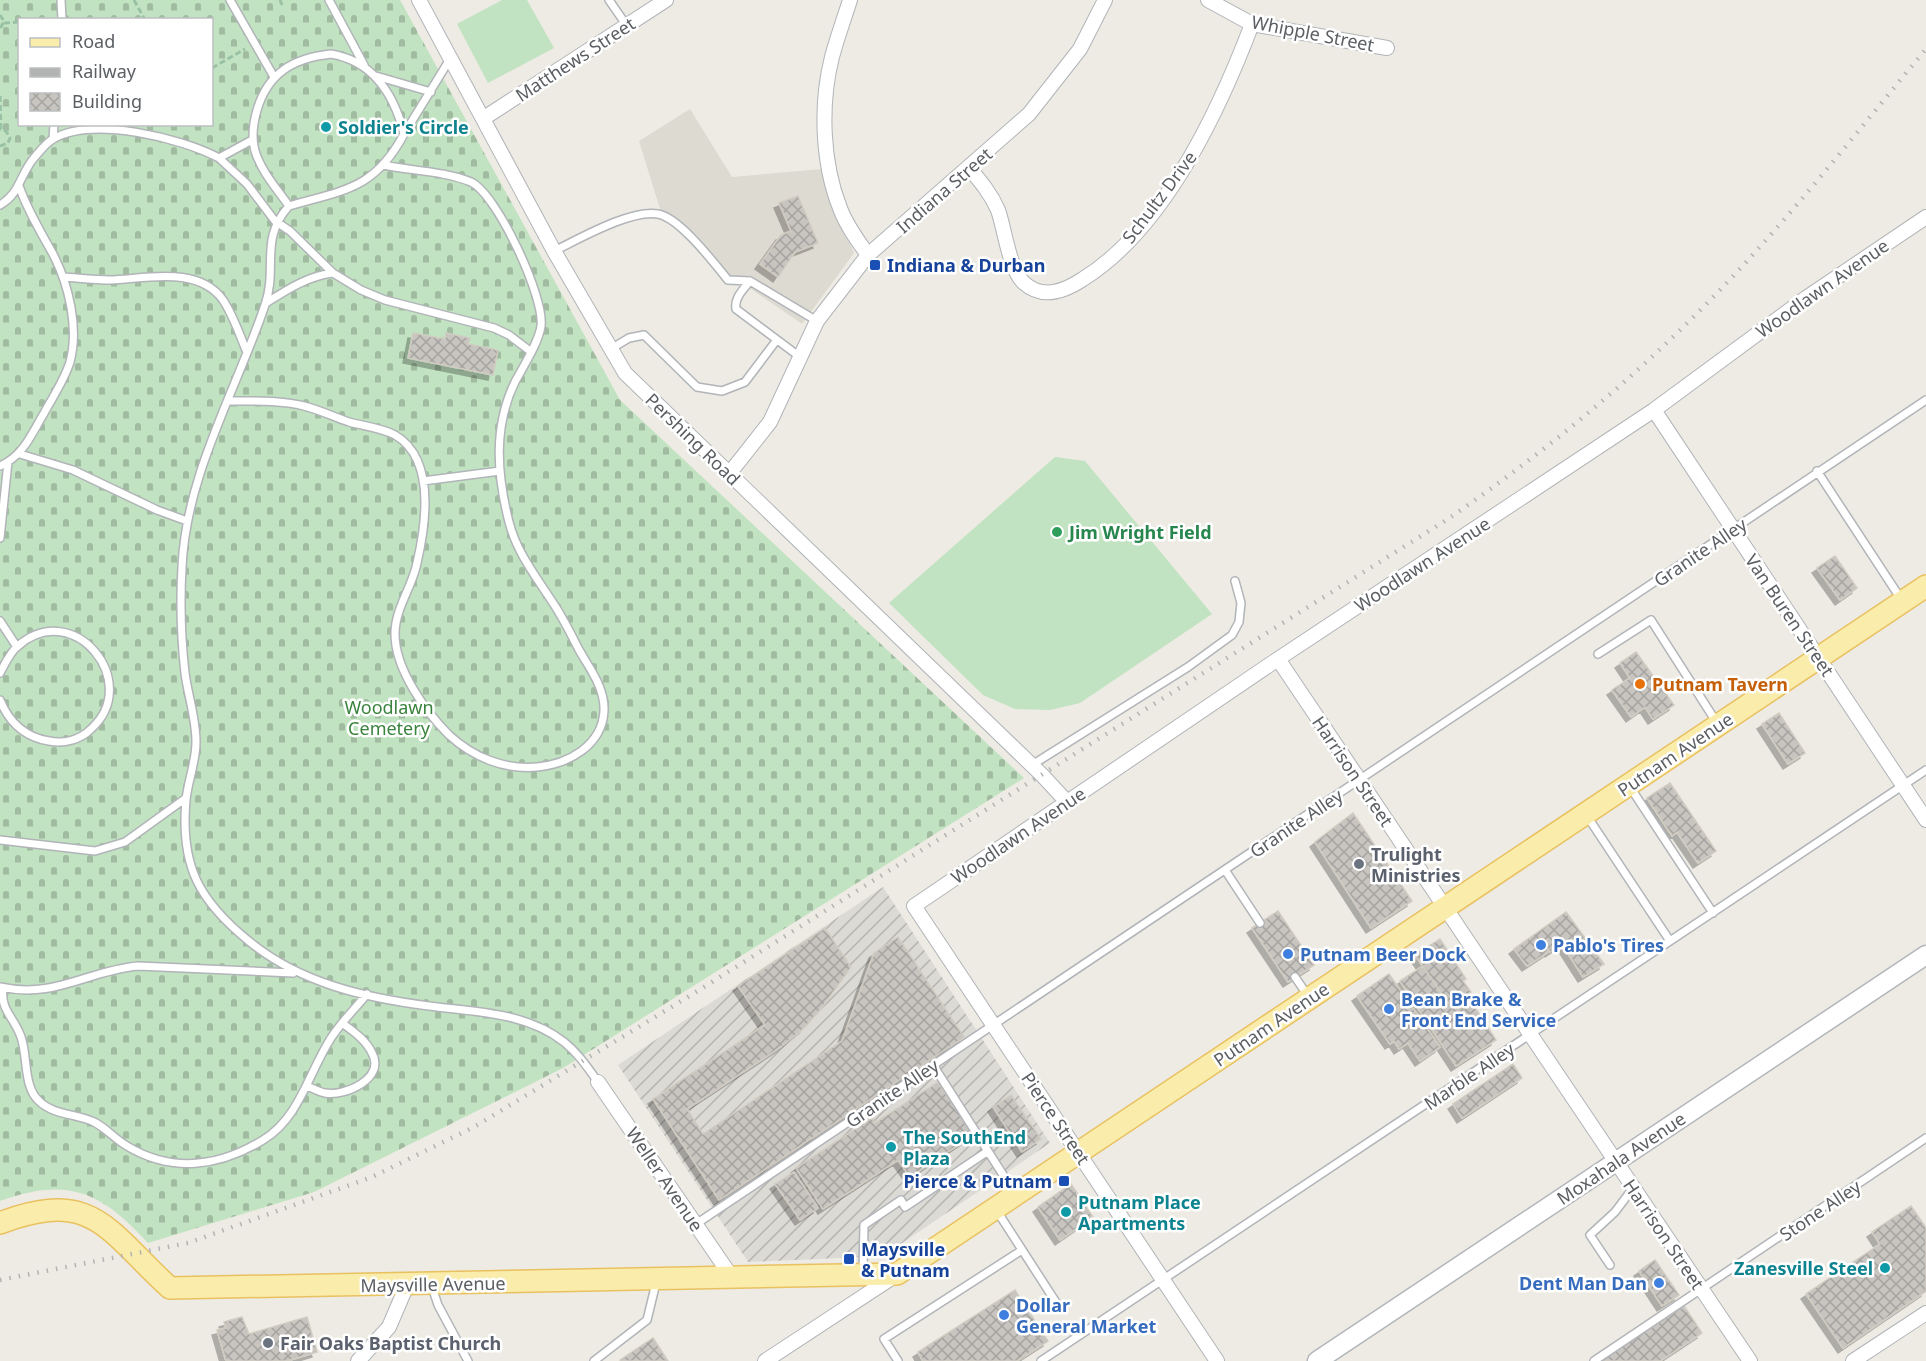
<svg xmlns="http://www.w3.org/2000/svg" width="1926" height="1361" font-family="'Noto Sans',sans-serif">
<defs>
<pattern id="industrial-furrows" width="10" height="10" patternUnits="userSpaceOnUse" patternTransform="scale(1.5)"><rect width="10" height="10" fill="#dcdad5"/><path d="M-1 1l2-2M0 10L10 0M9 11l2-2" fill="none" stroke="#b5b4b0"/></pattern>
<pattern id="cemetery-stones" width="16" height="16" patternUnits="userSpaceOnUse" patternTransform="scale(1.5)"><rect width="16" height="16" fill="#c1e3c1"/><path d="M2 7V4a2 2 0 0 1 4 0v3zM10 15v-3a2 2 0 0 1 4 0v3z" fill="#a0bba0"/></pattern>
<pattern id="building-cross-hatch" width="8" height="8" patternUnits="userSpaceOnUse" patternTransform="scale(1.5)"><rect width="8" height="8" fill="#c8c5c0"/><path d="M0 0l8 8M0 8l8-8" fill="none" stroke="#a5a3a0"/></pattern>
<filter id="shadow"><feDropShadow dx="-5" dy="5" stdDeviation="0" flood-color="#0004"/></filter>
</defs>
<rect width="100%" height="100%" fill="#edebe3"/>
<!-- industrial -->
<path fill="url(#industrial-furrows)" d="M883,887L1050,1143L883,1256L748,1262L618,1065Z"/>
<!-- education -->
<path fill="#dddad1" d="M690,109L732,177L822,169L854,253L802,324L729,274L696,235L660,209L639,141Z"/>
<!-- cemetery -->
<path fill="url(#cemetery-stones)" fill-rule="evenodd" d="M0,0H400L620,400L1024,778L563,1068L314,1192L148,1243C102,1192 68,1176 0,1201ZM20,20H212V124H20Z"/>
<!-- garden -->
<path fill="#c1e3c1" d="M502,0H527L554,48L488,83L457,24Z
M1055,457L1085,461L1212,614L1080,703L1050,710L1015,709L983,695L889,603Z"/>
<!-- building -->
<path fill="url(#building-cross-hatch)" stroke="#d1ccc2" stroke-width="1.5" filter="url(#shadow)" d="M798,196L818,243L795,252L778,277L760,264L781,235L791,231L779,203Z
M413,333L445,339L446,333L470,338L468,344L498,350L493,375L408,358Z
M1835,556L1857,588L1840,600L1817,568Z
M1636,652L1674,705L1653,719L1645,707L1631,717L1612,690L1630,678L1620,663Z
M1779,713L1805,753L1788,764L1762,724Z
M1670,783L1716,851L1698,863L1677,832L1672,836L1647,798Z
M1353,813L1412,901L1371,928L1315,842Z
M1278,911L1314,965L1288,982L1252,928Z
M1566,912L1604,964L1583,977L1562,944L1550,952L1548,948V952L1527,966L1514,949Z
M825,928L851,967L821,1009L804,1028L781,1047L687,1109L703,1134L842,1041L874,953L898,937L964,1037L719,1200L653,1099L765,1025L738,986Z
M1440,939L1466,979L1463,981L1471,992L1450,1006L1415,955Z
M1423,966L1450,1006L1467,995L1496,1040L1456,1066L1400,981Z
M1389,974L1440,1047L1420,1061L1408,1043L1399,1049L1394,1041L1390,1044L1357,996Z
M1513,1064L1522,1078L1462,1118L1453,1104Z
M938,1082L973,1135L910,1177L898,1160L823,1209L796,1168L872,1118L875,1123Z
M1011,1095L1041,1139L1022,1152L993,1107Z
M794,1172L818,1208L800,1220L775,1184Z
M1071,1184L1093,1217L1060,1240L1038,1207Z
M1911,1206L1926,1228V1291L1843,1348L1806,1294L1880,1244L1872,1232Z
M1655,1260L1679,1295L1662,1306L1639,1271Z
M1015,1290L1048,1341L1017,1361H923L918,1352Z
M1684,1306L1702,1333L1660,1361H1601Z
M242,1317L249,1334L307,1317L317,1352L287,1361H226L217,1330L226,1328L224,1322Z
M653,1338L668,1361H621L620,1360Z"/>
<g fill="none" stroke-linecap="round" stroke-linejoin="round">
<defs>
<path id="lane" d="M61,0L62,20
M230,0L274,77
M329,0L364,65
M609,0L627,26
M331,54C373,61 394,94 404,134C375,189 344,190 289,206C277,189 261,171 255,151C251,137 253,124 257,110C268,73 293,58 331,54Z
M376,76L431,92
M404,134L450,59
M53,139L54,124
M219,158L247,184L275,221L290,231L333,273L361,290L385,300L494,328L509,335L530,351
M0,205C20,194 20,174 34,158C39,152 47,142 53,139C93,116 181,138 219,158L252,140
M289,206C259,239 278,268 265,305C236,391 186,475 182,567C180,602 181,638 185,673C188,696 196,718 196,742C196,762 188,780 186,800C180,866 199,901 250,942C300,983 366,998 429,1006C475,1012 526,1012 564,1042C578,1053 588,1068 598,1082
M554,251C579,239 631,209 658,214C680,218 714,263 728,280L750,281L817,321
M63,277C79,278 94,280 110,280C145,279 198,265 223,300C233,315 239,333 246,350
M750,281C743,290 734,298 736,309L800,357
M266,303C288,289 308,276 333,273
M609,350L629,338L644,335L697,387L722,391L745,382L776,341
M229,401C254,401 280,400 304,406C320,410 334,417 349,422C364,426 382,428 395,435C436,459 426,524 417,563C412,588 395,608 395,634C395,669 425,711 449,735C473,757 504,770 537,767C568,764 602,746 604,711C605,687 589,668 578,648C571,634 564,620 555,606C538,579 517,554 509,522C497,475 493,427 515,382C523,367 539,342 541,326C545,298 497,194 471,182C444,171 412,171 383,165
M20,454L73,470L157,510L187,521
M0,466C23,456 31,435 43,415C52,398 64,381 70,362C79,328 69,286 54,256C41,232 28,212 19,186
M1817,471L1901,599
M423,481L500,471
M0,538L8,462
M0,621L17,647
M1598,654L1651,620L1717,723
M0,673C5,664 10,652 18,646C74,597 143,683 91,729C80,740 64,744 49,741C24,737 9,722 0,700
M1032,765L1188,667L1232,635L1239,622L1241,603L1235,581
M1630,787L1713,913
M1587,816L1670,941
M0,840L95,851L125,842L186,798
M1225,870L1260,923
M1295,977L1308,996
M0,987C55,999 86,971 138,966L293,973
M3,988C0,1010 14,1017 21,1037C28,1056 23,1087 39,1101C53,1115 77,1114 94,1122C106,1128 115,1139 127,1146C172,1173 219,1167 263,1140C298,1119 308,1076 328,1043C338,1025 354,1010 367,994
M933,1065L1014,1192
M307,1086C312,1088 319,1092 325,1093C345,1097 386,1078 372,1053C366,1040 354,1032 342,1023
M997,1211L1059,1307
M696,1224L1926,400
M1610,1265L1590,1235L1615,1212L1633,1188
M863,1271L864,1225L901,1200L905,1207L988,1151
M432,1287L438,1305L468,1361
M594,1361L647,1320L656,1283
M898,1361L884,1339L1022,1250
M1041,1361L1926,770
M1594,1361L1926,1138"/>
<path id="street" d="M419,0L554,251L625,373L1042,775L1067,802
M850,0C844,19 837,38 832,57C820,104 822,163 840,208C846,225 858,241 868,255
M1208,0L1252,24L1387,48
M484,118L666,0
M970,169C981,182 991,194 998,210C1005,230 1009,269 1024,283C1043,300 1065,291 1083,279C1165,228 1219,111 1252,24
M1654,410L1926,820
M729,474L770,422L817,321L868,255L1029,114L1080,49L1105,0
M1278,659L1750,1361
M598,1082L731,1276
M358,1361L389,1327L407,1285
M765,1361L896,1275
M1217,1361L914,906L1278,659L1654,410L1806,298L1926,217
M1853,1361L1926,1313"/>
<path id="secondary" d="M1317,1361L1926,955"/>
<path id="primary" d="M0,1223C94,1187 108,1232 170,1288L897,1274L1926,586"/>
</defs>
<!-- lane casing -->
<use href="#lane" stroke="#b1b4b8" stroke-width="10"/>
<!-- street casing -->
<use href="#street" stroke="#b1b4b8" stroke-width="16"/>
<!-- secondary casing -->
<use href="#secondary" stroke="#b2b6ba" stroke-width="21"/>
<!-- primary casing -->
<use href="#primary" stroke="#e9c160" stroke-width="24"/>
<!-- path -->
<path stroke="#99c1a5" stroke-width="3" stroke-dasharray="6 3" stroke-linecap="butt" d="M134,0L145,20
M280,0L282,5
M0,15L4,21L0,29
M4,23L20,22
M212,68L245,49
M0,96L1,129
M0,146L8,143L10,138L6,131L0,129"/>
<!-- lane -->
<use href="#lane" stroke="#fff" stroke-width="7"/>
<!-- street -->
<use href="#street" stroke="#fff" stroke-width="14"/>
<!-- secondary -->
<use href="#secondary" stroke="#fff" stroke-width="18"/>
<!-- primary -->
<use href="#primary" stroke="#faecab" stroke-width="21"/>
<!-- rail -->
<path stroke="#b2b3b3" stroke-width="4.5" stroke-dasharray="1.5 8" stroke-linecap="butt" d="M0,1280L188,1243L372,1177L474,1127L701,989L1448,519C1529,463 1606,402 1677,333C1768,246 1846,145 1926,49"/>
</g>
<!-- markers -->
<g fill="#0f9aa8" stroke="#fff" stroke-width="2">
<circle cx="326" cy="127" r="6"/>
<circle cx="891" cy="1147" r="6"/>
<circle cx="1066" cy="1212" r="6"/>
<circle cx="1885" cy="1268" r="6"/>
</g>
<g fill="#1a4fb4" stroke="#fff" stroke-width="2">
<rect x="869" y="259" width="12" height="12" rx="3"/>
<rect x="1058" y="1175" width="12" height="12" rx="3"/>
<rect x="843" y="1253" width="12" height="12" rx="3"/>
</g>
<circle fill="#2e9e5b" stroke="#fff" stroke-width="2" cx="1057" cy="532" r="6"/>
<circle fill="#e8710a" stroke="#fff" stroke-width="2" cx="1640" cy="684" r="6"/>
<g fill="#6b7280" stroke="#fff" stroke-width="2">
<circle cx="1359" cy="864" r="6"/>
<circle cx="268" cy="1343" r="6"/>
</g>
<g fill="#3f7fe0" stroke="#fff" stroke-width="2">
<circle cx="1541" cy="945" r="6"/>
<circle cx="1288" cy="954" r="6"/>
<circle cx="1389" cy="1009" r="6"/>
<circle cx="1659" cy="1283" r="6"/>
<circle cx="1004" cy="1315" r="6"/>
</g>
<g text-anchor="middle" dominant-baseline="central" stroke-width="5" stroke-linejoin="round" paint-order="stroke">
<!-- street labels -->
<g font-size="18" fill="#5b5f63" stroke="#fff">
<text transform="translate(1313 33) rotate(11)">Whipple Street</text>
<text transform="translate(575 59) rotate(-33)">Matthews Street</text>
<text transform="translate(944 190) rotate(-41)">Indiana Street</text>
<text transform="translate(1159 197) rotate(-53)">Schultz Drive</text>
<text transform="translate(1822 288) rotate(-35)">Woodlawn Avenue</text>
<text transform="translate(693 439) rotate(44)">Pershing Road</text>
<text transform="translate(1700 552) rotate(-34)">Granite Alley</text>
<text transform="translate(1422 564) rotate(-33)">Woodlawn Avenue</text>
<text transform="translate(1790 615) rotate(56)">Van Buren Street</text>
<text transform="translate(1675 754) rotate(-34)">Putnam Avenue</text>
<text transform="translate(1353 771) rotate(56)">Harrison Street</text>
<text transform="translate(1296 823) rotate(-34)">Granite Alley</text>
<text transform="translate(1018 835) rotate(-34)">Woodlawn Avenue</text>
<text transform="translate(1271 1024) rotate(-34)">Putnam Avenue</text>
<text transform="translate(1469 1076) rotate(-34)">Marble Alley</text>
<text transform="translate(892 1093) rotate(-34)">Granite Alley</text>
<text transform="translate(1056 1118) rotate(56)">Pierce Street</text>
<text transform="translate(1621 1158) rotate(-34)">Moxahala Avenue</text>
<text transform="translate(665 1179) rotate(56)">Weller Avenue</text>
<text transform="translate(1820 1210) rotate(-34)">Stone Alley</text>
<text transform="translate(1664 1234) rotate(56)">Harrison Street</text>
<text transform="translate(433 1284) rotate(-1)">Maysville Avenue</text>
</g>
<!-- culture labels -->
<g font-size="18" font-weight="bold" fill="#0d838f" stroke="#fff" text-anchor="start">
<text x="338" y="127">Soldier's Circle</text>
<text x="903" y="1137">The SouthEnd<tspan x="903" dy="21">Plaza</tspan></text>
<text x="1078" y="1202">Putnam Place<tspan x="1078" dy="21">Apartments</tspan></text>
<text x="1873" y="1268" text-anchor="end">Zanesville Steel</text>
</g>
<!-- transit labels -->
<g font-size="18" font-weight="bold" fill="#164399" stroke="#fff" text-anchor="start">
<text x="887" y="265">Indiana &amp; Durban</text>
<text x="1052" y="1181" text-anchor="end">Pierce &amp; Putnam</text>
<text x="861" y="1249">Maysville<tspan x="861" dy="21">&amp; Putnam</tspan></text>
</g>
<!-- leisure labels -->
<g font-size="18" font-weight="bold" fill="#27864d" stroke="#fff" text-anchor="start">
<text x="1069" y="532">Jim Wright Field</text>
</g>
<!-- food labels -->
<g font-size="18" font-weight="bold" fill="#c56008" stroke="#fff" text-anchor="start">
<text x="1652" y="684">Putnam Tavern</text>
</g>
<!-- park labels -->
<g font-size="18" fill="#3a833d" stroke="#fff">
<text x="389" y="707">Woodlawn<tspan x="389" dy="21">Cemetery</tspan></text>
</g>
<!-- worship labels -->
<g font-size="18" font-weight="bold" fill="#5b616d" stroke="#fff" text-anchor="start">
<text x="1371" y="854">Trulight<tspan x="1371" dy="21">Ministries</tspan></text>
<text x="280" y="1343">Fair Oaks Baptist Church</text>
</g>
<!-- shop labels -->
<g font-size="18" font-weight="bold" fill="#366cbe" stroke="#fff" text-anchor="start">
<text x="1553" y="945">Pablo's Tires</text>
<text x="1300" y="954">Putnam Beer Dock</text>
<text x="1401" y="999">Bean Brake &amp;<tspan x="1401" dy="21">Front End Service</tspan></text>
<text x="1647" y="1283" text-anchor="end">Dent Man Dan</text>
<text x="1016" y="1305">Dollar<tspan x="1016" dy="21">General Market</tspan></text>
</g>
</g>
<!-- legend -->
<rect x="18" y="18" width="195" height="108" fill="#ffffff" stroke="#bdbfc1" stroke-width="1.5"/>
<rect x="30" y="38" width="30" height="9" fill="#faecab" stroke="#bdbfc1" stroke-width="1.5"/>
<text x="72" y="48" font-size="18" fill="#5b5f63">Road</text>
<rect x="30" y="68" width="30" height="9" fill="#b2b3b3" stroke="#bdbfc1" stroke-width="1.5"/>
<text x="72" y="78" font-size="18" fill="#5b5f63">Railway</text>
<rect x="30" y="93" width="30" height="18" fill="url(#building-cross-hatch)" stroke="#bdbfc1" stroke-width="1.5"/>
<text x="72" y="108" font-size="18" fill="#5b5f63">Building</text>
</svg>
